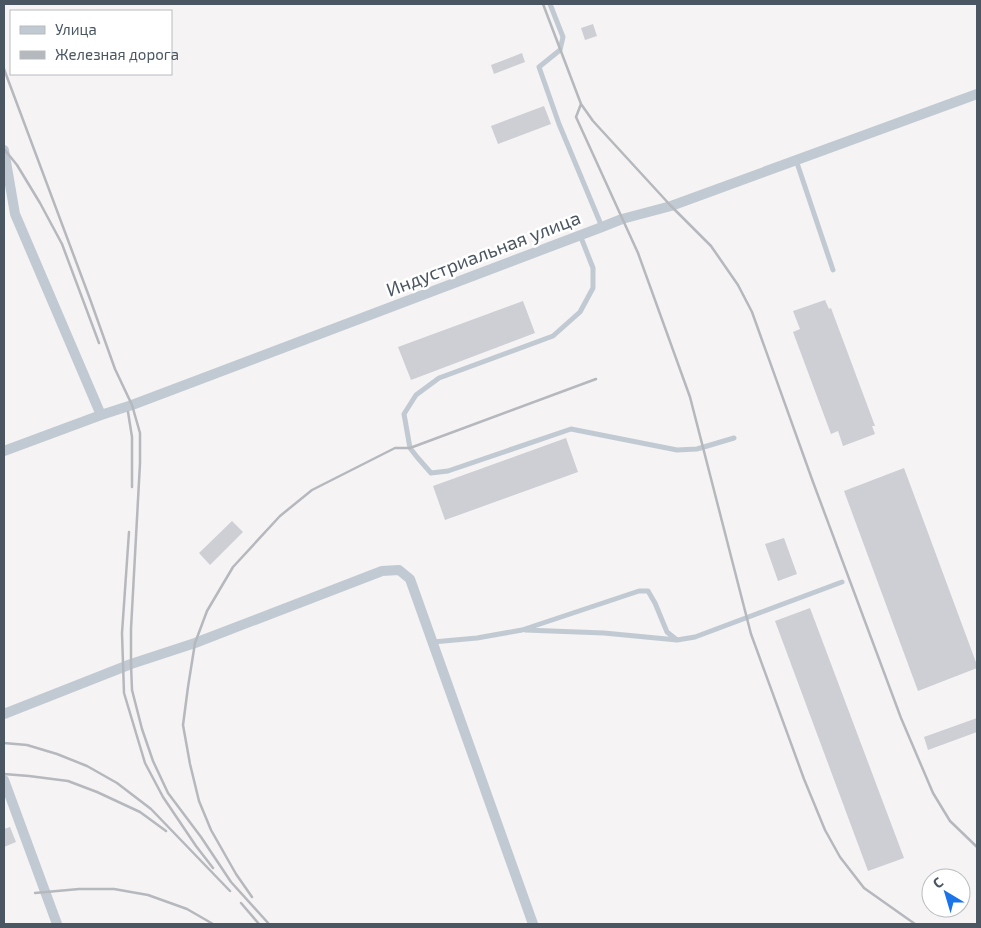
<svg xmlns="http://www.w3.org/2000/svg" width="981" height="928" font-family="'Exo 2',sans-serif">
<rect width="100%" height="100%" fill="#f5f3f3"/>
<!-- building -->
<path fill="#cdcfd5" d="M593,24L597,36L585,40L581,28Z
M522,53L525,62L494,74L491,65Z
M544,106L551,124L498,144L491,126Z
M825,300L829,309L831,308L875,426H872L875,434L843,446L838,431L831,434L793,332L800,329L793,311Z
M523,301L535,333L411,380L398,347Z
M566,438L578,472L445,520L433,486Z
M904,468L977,665V668L918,691L844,491Z
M232,521L243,532L210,565L199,553Z
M784,538L797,574L778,581L765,544Z
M810,608L904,858L868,871L775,621Z
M977,718V732L928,750L924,737Z
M10,827L16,842L4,847V829Z"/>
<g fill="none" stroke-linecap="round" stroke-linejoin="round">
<!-- service -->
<path stroke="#c1cad2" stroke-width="5" d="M550,4L563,37L560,50L539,67L559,124L602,227
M796,160L833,270
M580,235L593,268V288L580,312L553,336L439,378L416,395L404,414L410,448L417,457L431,473L448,471L571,429L677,450L697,449L734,438
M525,630L604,633L677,640
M433,642L477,638L522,630L639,591H648L655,603L667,632L677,640L695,637L842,582"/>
<!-- minor -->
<path stroke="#c1cad2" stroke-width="10" d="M4,150L15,214L101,415
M4,451L101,415L132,405L602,227L622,219L671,206L977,94
M4,714L131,664L195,643L382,571L399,570L410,579L533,924
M4,780L57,924"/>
<!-- rail -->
<path stroke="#b5b8bd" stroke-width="2.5" d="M543,4L581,104L576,117L638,253L690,397L751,634L804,779L825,830L840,857L864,888L915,924
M4,69L90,299L115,369L132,405L140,433V463L131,629V664L132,690L142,729L153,761L168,793L201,837L231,882L269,924
M581,104L593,121L671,206L711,246L738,285L752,312L813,482L901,718L933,793L950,821L977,847
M4,149L17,165L40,203L62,244L99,343
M128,412L132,437V487
M129,532L122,633L124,693L145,763L163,797L196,846L213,868
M4,743L27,745L57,754L87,766L117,783L151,809L230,891
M4,774L29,776L68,781L97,792L140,812L166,831
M35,893L79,889H114L148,895L187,909L213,924
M252,897L236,874L211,830L199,801L190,764L183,725L188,687L195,643L207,611L233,567L280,516L312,490L395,448H410L596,379
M241,903L259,924"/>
</g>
<g text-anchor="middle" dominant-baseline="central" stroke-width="5" stroke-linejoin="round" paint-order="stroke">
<!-- street labels -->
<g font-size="19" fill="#4a5661" stroke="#fff">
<text transform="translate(483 253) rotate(-21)">Индустриальная улица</text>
</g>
</g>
<!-- border -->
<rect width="981" height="928" fill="none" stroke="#4a5661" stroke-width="10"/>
<!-- legend -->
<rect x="10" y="10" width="162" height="65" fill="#ffffff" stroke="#b7bbc0"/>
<rect x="20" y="26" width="25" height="8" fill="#c1cad2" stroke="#b7bbc0"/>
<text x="55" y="35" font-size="15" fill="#4a5661">Улица</text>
<rect x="20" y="51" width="25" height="8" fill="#b5b8bd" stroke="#b7bbc0"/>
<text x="55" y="60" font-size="15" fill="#4a5661">Железная дорога</text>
<!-- north arrow -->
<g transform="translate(946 893) rotate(322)"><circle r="24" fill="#ffffff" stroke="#b7bbc0"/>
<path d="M0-4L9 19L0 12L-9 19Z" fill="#1a73e8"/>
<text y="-8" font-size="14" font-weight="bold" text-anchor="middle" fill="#4a5661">С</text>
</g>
</svg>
